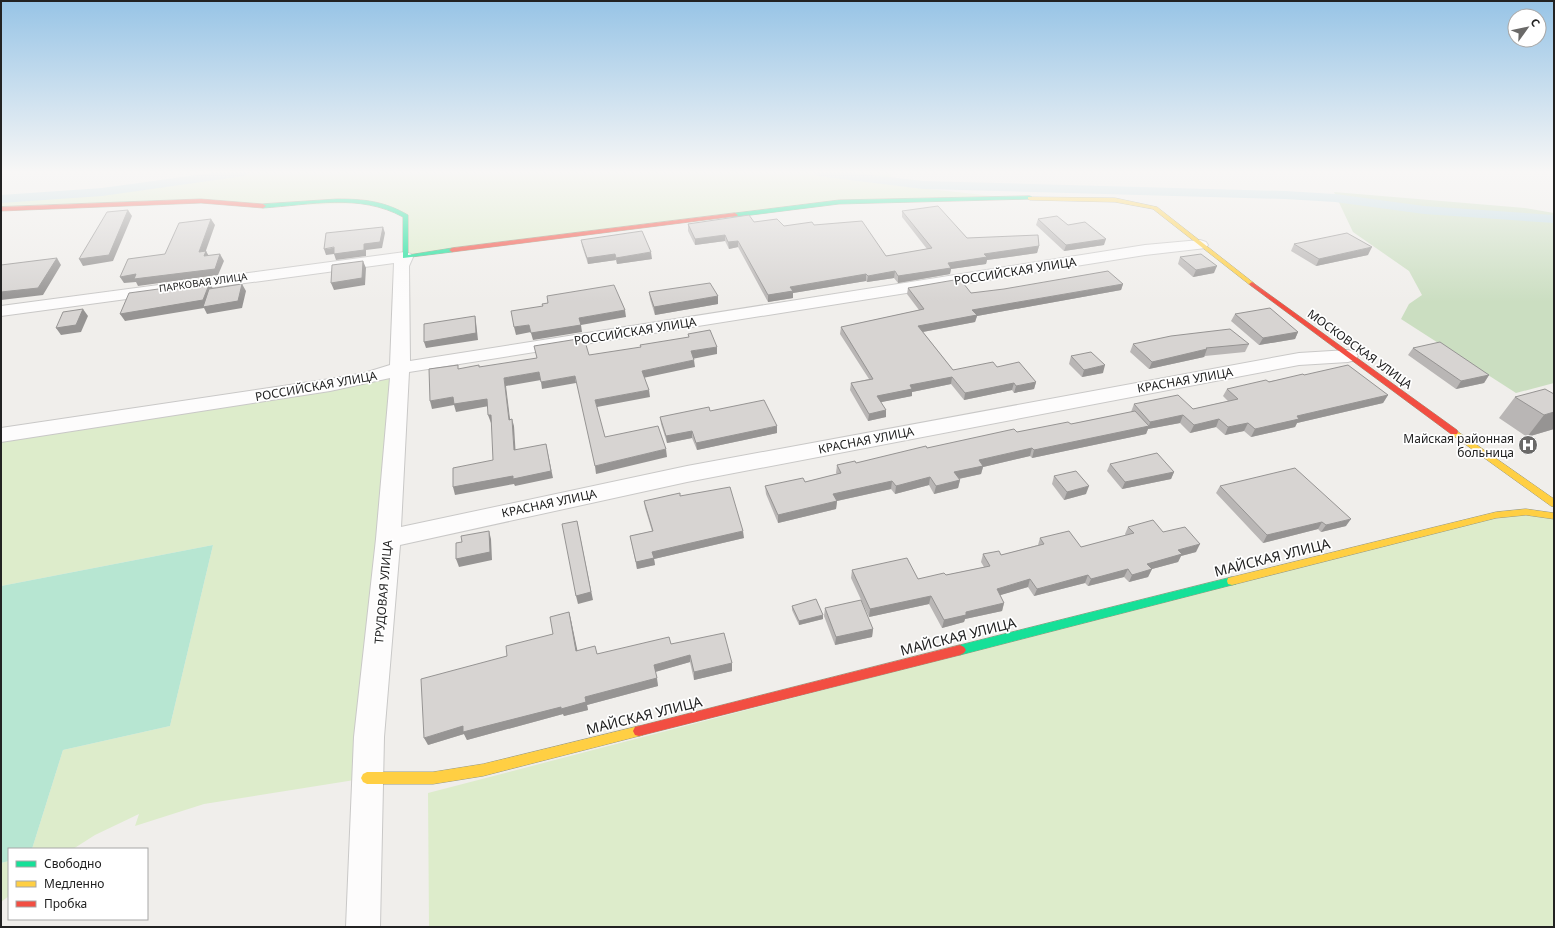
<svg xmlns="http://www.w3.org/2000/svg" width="1555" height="928" font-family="'Noto Sans',sans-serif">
<rect width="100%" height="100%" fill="#f0eeeb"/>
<!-- grass -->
<path fill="#ddeccb" d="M244,172H891L892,185L1011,198L839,202L405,257L406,216L368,203L268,206L226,202L1,209V199L102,192Z
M400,368L367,778L204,804L135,826L139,814L95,835L73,849H32L63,750L170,726L213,545L1,586V435Z
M1496,515L1554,516V927H429L428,793Z
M9,861V896L1,902V863Z"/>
<!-- forest -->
<path fill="#cbdec1" d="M1334,192L1525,208L1554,213V383L1516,393L1401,319L1409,304L1422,295L1409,271L1353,232Z"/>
<!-- pitch -->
<path fill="#b7e6d2" d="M213,545L170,726L63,750L32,849H9V861L1,863V586Z"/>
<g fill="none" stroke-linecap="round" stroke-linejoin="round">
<!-- canal -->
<path fill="#bfdbe3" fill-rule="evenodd" d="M219,172H250L244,176L102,196L1,203V195L102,188Z
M812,172H846L923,181L1285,191L1335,194L1424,206L1554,215V223L1424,214L1335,202L1285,199L923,189L818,176Z"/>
<defs>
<path id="street" d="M1200,240L1206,242L1208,245L1206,248L1145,255L409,372L401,527L687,466L1299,353L1348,350L1355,352L1358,356L1355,360L1348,362L1299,365L687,482L400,545L384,737L380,927H346L354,737L376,539L390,378L330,391L1,442V428L330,379L364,373L390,365L394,263L1,316V306L405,252L411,254L413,257L409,266L410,361L1145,245Z"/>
<path id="fast" d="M1030,196L1032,197V199L839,204L735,217L732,215L735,213L839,200Z
M337,199C364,199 384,201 408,215V255L452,248L455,250L452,252L403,258V217C359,193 310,205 263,208L260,206L263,204Z
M1232,577L1236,578L1237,581L1236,584L1232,585L960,655L956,653L954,650L956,647L960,645Z"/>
<path id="slow" d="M1028,197L1115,198L1157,207L1255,284L1252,286L1250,285L1153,209L1115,202L1030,200L1028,199Z
M1454,429L1554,499V507L1551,506L1451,434L1450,432L1451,430Z
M1526,509L1554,513V519L1526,515L1496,518L1232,585L1228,584L1227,581L1228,578L1232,577L1496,512Z
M639,726L643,727L645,731L643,735L639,736L483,776L433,784H367L363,782L361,778L363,774L367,772H433L483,764Z"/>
<path id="jam" d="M201,199L263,204L266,206L263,208L201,203L1,211V207Z
M735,213L738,215L737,216L452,252L449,250L452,248Z
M1252,282L1457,430L1458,432L1457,434H1451L1250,285L1249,284Z
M960,645L964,647L966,650L964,653L960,655L639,736L635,735L633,731L635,727L639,726Z"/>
</defs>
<!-- street casing -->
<use href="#street" stroke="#c9c8c7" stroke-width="2"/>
<!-- fast casing -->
<use href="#fast" stroke="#999a82" stroke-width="1"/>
<!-- slow casing -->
<use href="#slow" stroke="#999a82" stroke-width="1"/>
<!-- jam casing -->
<use href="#jam" stroke="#999a82" stroke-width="1"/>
<!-- street -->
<use href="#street" fill="#fdfcfc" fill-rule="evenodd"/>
<!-- fast -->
<use href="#fast" fill="#16e098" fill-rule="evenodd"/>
<!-- slow -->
<use href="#slow" fill="#ffcf43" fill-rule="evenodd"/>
<!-- jam -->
<use href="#jam" fill="#f24e42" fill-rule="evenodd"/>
</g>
<!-- wall -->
<path fill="#b9b6b5" d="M902,211L967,238L1039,246L1037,253L987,260L986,264L951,269L950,274L898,283L894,278L867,282L866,281L793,293V298L768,302L738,247L729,249L725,241L695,245L688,231V224L754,222L784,226L814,225L886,256L927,249L902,217Z
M1038,219L1068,225L1104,245L1064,251L1036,225Z
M581,240L652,259L617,264L616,260L588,264L582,246Z
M1294,244L1368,255L1316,266L1291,251Z
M1180,257L1214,273L1193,277L1178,264Z
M1123,284L1121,290L977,316L975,322L923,332L953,370L997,367L1036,382L1034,389L1014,393L1012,390L964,400L951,384L912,392V396L881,402L886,417L868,421L850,390L851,383L869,379L840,334L841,327L919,310L907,294L908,288L971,293Z
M649,292L718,304L655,315L650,299Z
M1235,314L1298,332L1295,339L1259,345L1231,321Z
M1133,344H1249L1245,352L1205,356L1204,357L1149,369L1130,352Z
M1413,348L1489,375L1484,383L1456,389L1408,355Z
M1071,356L1103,373L1082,377L1069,364Z
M1304,375L1388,395L1383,403L1297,423L1295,427L1251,437L1244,431L1225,435L1216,427L1190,433L1180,423L1148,429L1146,434L1032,458L1030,456L983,467L981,474L959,479L960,480L958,488L934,494L929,485L895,494L891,489L837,501L836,509L778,523L766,494L765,486L805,482L837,474L836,473L837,465L856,463L927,448L1017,432L1071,424L1131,412L1134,404L1193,409L1228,401L1223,396L1227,389Z
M1554,394V429L1527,437L1499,418L1515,397Z
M710,411L777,433L697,450L692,438L667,443L661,424L660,417Z
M1110,464L1174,472L1171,479L1122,489L1107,471Z
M1054,476L1086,494L1064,500L1052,484Z
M1220,486L1346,526L1321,532L1318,529L1263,543L1216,493Z
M680,496L744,538L654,559L655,565L637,569L630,536L652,531L645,508L644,501Z
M1128,527L1163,532L1196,552L1181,556L1178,562L1152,569L1148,577L1129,582L1124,577L1088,586L1085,583L1034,596L1028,587L1000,595L1004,603L1002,611L965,619L964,622L942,628L929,604L869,617L851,578L852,570L918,579L946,575L984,567L981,562L983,554L1001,555L1038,545L1040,538L1081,547L1126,536L1125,534Z
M792,606L823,619L799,625L792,610Z
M825,608L873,629L872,637L835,645L824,616Z
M569,612L571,620L577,651L597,654L671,644L732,663V671L694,680L690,662L655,672L658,686L587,705L588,710L564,716L563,714L467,740L464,734L428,745L507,656L553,634Z"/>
<!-- shaded-wall -->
<path fill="#969493" d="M128,210L132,216L113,261L83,266L79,259Z
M211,219L215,225L203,259L199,252Z
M383,227L385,233L382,248L366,250V256L336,260L334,254L326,255L324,249L364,244Z
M725,235V241L695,245V239Z
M1106,239L1104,245L1064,251L1066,245Z
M738,241V247L729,249L728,242Z
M1039,246L1037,253L987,260L986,264L951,269L950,274L898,283V276L984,254Z
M1372,247L1368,255L1316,266L1319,259Z
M206,251L210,258L204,256Z
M651,252L652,259L617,264L616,258Z
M220,254L224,261L218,275L138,286L136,282L124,283L120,277Z
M615,254L616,260L588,264L587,258Z
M57,258L61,265L43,295L1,300V292Z
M363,261L366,268L365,285L334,290L331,283Z
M1217,266L1214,273L1193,277L1196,270Z
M895,271L894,278L867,282L868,276Z
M866,274V281L793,293V298L768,302V295L790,287Z
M210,282L213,289L242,284L246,291L242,308L207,314L204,308L125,321L120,314Z
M1123,284L1121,290L977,316L975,322L917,333L918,326L972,310Z
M718,296V304L655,315L654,307Z
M83,309L88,316L81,332L61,335L56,328Z
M625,310L626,317L581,325L582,332L533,340L531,333L579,318Z
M475,316L476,322L478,340L426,348L424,342Z
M529,325L531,332L516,335L514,327Z
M1298,332L1295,339L1259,345L1263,338Z
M717,347V354L692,359L691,351Z
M1207,349L1204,357L1149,369L1152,362Z
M694,360L695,367L643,378L642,371Z
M1105,365L1103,373L1082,377L1084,370Z
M539,372L541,380L506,386L511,427L509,420L504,378Z
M1489,375L1484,383L1456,389L1461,381Z
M575,376L576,383L542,389L541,382Z
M952,377L951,384L912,392V396L877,403V396L910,385Z
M1036,382L1034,389L1014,393L1016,386Z
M1014,383L1012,390L964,400L965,393Z
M649,390L650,397L597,407L595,400Z
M1388,395L1383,403L1297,423L1295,427L1251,437L1255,429L1297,416Z
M453,397L487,399L489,406L456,412L454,405L432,409L430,401Z
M886,410V417L868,421L869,414Z
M1554,412V429L1527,437L1544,415Z
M488,415H491L493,422L491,423Z
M1183,415L1180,423L1148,429L1146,434L1032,458L1034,450L1149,426L1150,422Z
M512,419L514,426L516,458L514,450Z
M1219,419L1216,427L1190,433L1194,425Z
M1248,423L1244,431L1225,435L1228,427Z
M777,426V433L697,450L696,443Z
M692,431V438L667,443L666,436Z
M546,444L553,478L515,486L514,484L455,495L453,487Z
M1032,448L1030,456L983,467L981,474L953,480L954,472L979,460Z
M666,449L667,457L596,474L595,466Z
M1174,472L1171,479L1122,489L1125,482Z
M930,477L929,485L895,494L896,486Z
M960,480L958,488L934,494L936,486Z
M892,481L891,489L832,502L833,494Z
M1089,486L1086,494L1064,500L1067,492Z
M837,501L836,509L778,523V515Z
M1351,519L1346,526L1321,532L1326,525Z
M577,521L593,600L578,604L576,596Z
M1322,522L1318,529L1263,543L1267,535Z
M489,531L491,539L492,560L459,567L456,559Z
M743,531L744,538L654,559L655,565L637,569L636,562L652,552Z
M1200,544L1196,552L1181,556L1178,562L1152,569L1148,577L1129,582L1132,575L1147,564L1178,550Z
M1128,569L1124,577L1088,586L1091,579Z
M1088,575L1085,583L1034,596L1037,589Z
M1030,579L1028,587L994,597L997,589Z
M931,596L929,604L869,617L870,609Z
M1004,603L1002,611L965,619L964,622L942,628L944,620L966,612Z
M569,612L571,620L579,658L576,651Z
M823,615V619L799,625V621Z
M873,629L872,637L835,645L836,637Z
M690,655V662L655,672L654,665Z
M732,663V671L694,680V672Z
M657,678L658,686L587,705L588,710L564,716L563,714L467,740L464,734L428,745L424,738L463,726L585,697Z"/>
<!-- building -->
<path fill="#d7d4d2" stroke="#969493" d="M938,206L967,238L1038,235L1039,246L984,254L987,257L948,263L951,268L898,276L895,271L868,276L866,274L790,287L793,291L768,295L738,241L728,242L725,235L695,239L688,224L749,215L754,222L777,219L784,226L812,222L814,225L862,221L886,256L932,248L902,211Z
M128,210L109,255L79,259L107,212Z
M1057,216L1068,225L1085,222L1106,239L1066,245L1038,219Z
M211,219L199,252L206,251L204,256L220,254L215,269L134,279L136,274L120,277L128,259L165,254L179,223Z
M383,227L380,242L364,244V250L334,254V247L324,249L326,233Z
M642,231L651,252L616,258L615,254L587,258L581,240Z
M1347,233L1372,247L1319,259L1294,244Z
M1201,254L1217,266L1196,270L1180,257Z
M57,258L38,288L1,292V265Z
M363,261L362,278L331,283L332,265Z
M1108,271L1123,284L972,310L977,315L918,326L953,370L993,362L997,367L1019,362L1036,382L1016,386L1014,383L965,393L952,377L910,385L912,389L877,396L886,410L869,414L851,383L873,379L841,327L924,309L908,288L960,279L971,293L1004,289Z
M210,282L203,300L120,314L129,293Z
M710,283L718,296L654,307L649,292Z
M242,284L238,301L203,307L209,289Z
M614,285L625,310L579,318L581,325L531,333L529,325L514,327L511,311L543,306L542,304L548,303L547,296Z
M1270,308L1298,332L1263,338L1235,314Z
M83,309L76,325L56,328L63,312Z
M475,316L476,333L424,342V324Z
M1230,329L1249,344L1206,348L1207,349L1152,362L1133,344L1171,336Z
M710,330L717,347L691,351L694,360L642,371L649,390L595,400L605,437L658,426L666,449L595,466L575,376L541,382L539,372L504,378L509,420L512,419L514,450L546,444L551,471L513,479V476L453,487V468L493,460L491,415H488L487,399L454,404L453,397L430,401L429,369L458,365V369L479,365V367L537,358L534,346L584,338L589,355L641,347L640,345L689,337L688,334Z
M1440,342L1489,375L1461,381L1413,348Z
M1091,352L1105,365L1084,370L1071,356Z
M1348,365L1388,395L1297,416L1299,419L1255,429L1248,423L1228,427L1219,419L1194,425L1183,415L1150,422L1134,404L1178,395L1193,409L1238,399L1227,389L1266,380L1269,382L1303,374L1304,375Z
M1545,389L1554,394V412L1544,415L1515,397Z
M764,400L777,426L696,443L692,431L666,436L660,417L709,407L710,411Z
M1135,411L1149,426L1034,450L1032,448L979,460L983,466L954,472L960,480L936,486L930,477L896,486L892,481L833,494L837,501L778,515L765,486L803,478L805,482L841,473L837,465L855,461L856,463L926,446L927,448L1014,429L1017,432L1068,422L1071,424Z
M1157,453L1174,472L1125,482L1110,464Z
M1295,468L1351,519L1326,525L1322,522L1267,535L1220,486Z
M1076,471L1089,486L1067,492L1054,476Z
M730,487L743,531L652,552L654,558L636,562L630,536L653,531L644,501L680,493V496Z
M1153,520L1163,532L1185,527L1200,544L1178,550L1182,554L1147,564L1152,569L1132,575L1128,569L1091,579L1088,575L1037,589L1030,579L997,589L1004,603L966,612V615L944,620L931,596L870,609L852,570L907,558L918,579L944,573L946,575L990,566L983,554L999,551L1001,555L1044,544L1040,538L1069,531L1081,547L1134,533L1128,527Z
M577,521L591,592L576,596L562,524Z
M489,531L490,552L456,559V543L462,542L461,536Z
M816,599L823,615L799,621L792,606Z
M861,600L873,629L836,637L825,608Z
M569,612L576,651L595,646L597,654L669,637L671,644L724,633L732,663L694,672L690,655L654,665L657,678L585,697L586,702L561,709V707L463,732V726L424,738L421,679L507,656L506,646L553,634L550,617Z"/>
<!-- sky -->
<linearGradient id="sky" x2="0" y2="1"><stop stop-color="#97c4e6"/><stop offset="0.57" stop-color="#f8f7f6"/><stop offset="1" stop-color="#f8f7f6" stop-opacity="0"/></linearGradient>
<rect width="1555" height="302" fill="url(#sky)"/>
<!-- icons -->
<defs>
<symbol id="hospital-disc" viewBox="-11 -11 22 22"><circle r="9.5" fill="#6a6968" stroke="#fff"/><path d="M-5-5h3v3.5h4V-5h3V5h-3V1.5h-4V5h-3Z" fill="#fff"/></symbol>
</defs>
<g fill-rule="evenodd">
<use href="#hospital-disc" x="1517" y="434" width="22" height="22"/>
</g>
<g text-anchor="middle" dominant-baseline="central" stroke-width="3.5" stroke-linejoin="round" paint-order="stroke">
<!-- far-street labels -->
<g font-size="10" fill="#222" stroke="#fff">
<text transform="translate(203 282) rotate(-8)">ПАРКОВАЯ УЛИЦА</text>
</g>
<!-- street labels -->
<g font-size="12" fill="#222" stroke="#fff">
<text transform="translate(1015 271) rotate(-9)">РОССИЙСКАЯ УЛИЦА</text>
<text transform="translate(635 331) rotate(-9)">РОССИЙСКАЯ УЛИЦА</text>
<text transform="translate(1360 349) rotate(36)">МОСКОВСКАЯ УЛИЦА</text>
<text transform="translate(1185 380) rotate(-10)">КРАСНАЯ УЛИЦА</text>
<text transform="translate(316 386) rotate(-10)">РОССИЙСКАЯ УЛИЦА</text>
<text transform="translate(866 440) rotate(-11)">КРАСНАЯ УЛИЦА</text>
<text transform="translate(549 503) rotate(-12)">КРАСНАЯ УЛИЦА</text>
<text transform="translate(383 592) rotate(-85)">ТРУДОВАЯ УЛИЦА</text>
</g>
<!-- poi labels -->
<g font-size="12" fill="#222" stroke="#fff" text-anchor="end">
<text x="1514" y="438">Майская районная<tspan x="1514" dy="14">больница</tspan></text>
</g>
<!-- near-street labels -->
<g font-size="14" fill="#222" stroke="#fff">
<text transform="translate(1272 557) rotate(-14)">МАЙСКАЯ УЛИЦА</text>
<text transform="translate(958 636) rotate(-14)">МАЙСКАЯ УЛИЦА</text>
<text transform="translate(644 715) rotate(-14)">МАЙСКАЯ УЛИЦА</text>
</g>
</g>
<!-- border -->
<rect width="1555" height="928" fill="none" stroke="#222222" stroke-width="4"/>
<!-- legend -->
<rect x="8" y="848" width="140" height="72" fill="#ffffff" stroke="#a7a7a7"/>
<rect x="16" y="861" width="20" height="6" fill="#16e098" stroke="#a7a7a7"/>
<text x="44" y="868" font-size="12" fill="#222222">Свободно</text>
<rect x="16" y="881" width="20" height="6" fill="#ffcf43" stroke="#a7a7a7"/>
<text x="44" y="888" font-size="12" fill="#222222">Медленно</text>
<rect x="16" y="901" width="20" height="6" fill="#f24e42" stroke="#a7a7a7"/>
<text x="44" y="908" font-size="12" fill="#222222">Пробка</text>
<!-- north arrow -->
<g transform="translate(1527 28) rotate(57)"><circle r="19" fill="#ffffff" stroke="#a7a7a7"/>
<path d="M0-3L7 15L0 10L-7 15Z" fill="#6a6968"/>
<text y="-6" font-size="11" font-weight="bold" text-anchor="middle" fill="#222222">С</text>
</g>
</svg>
